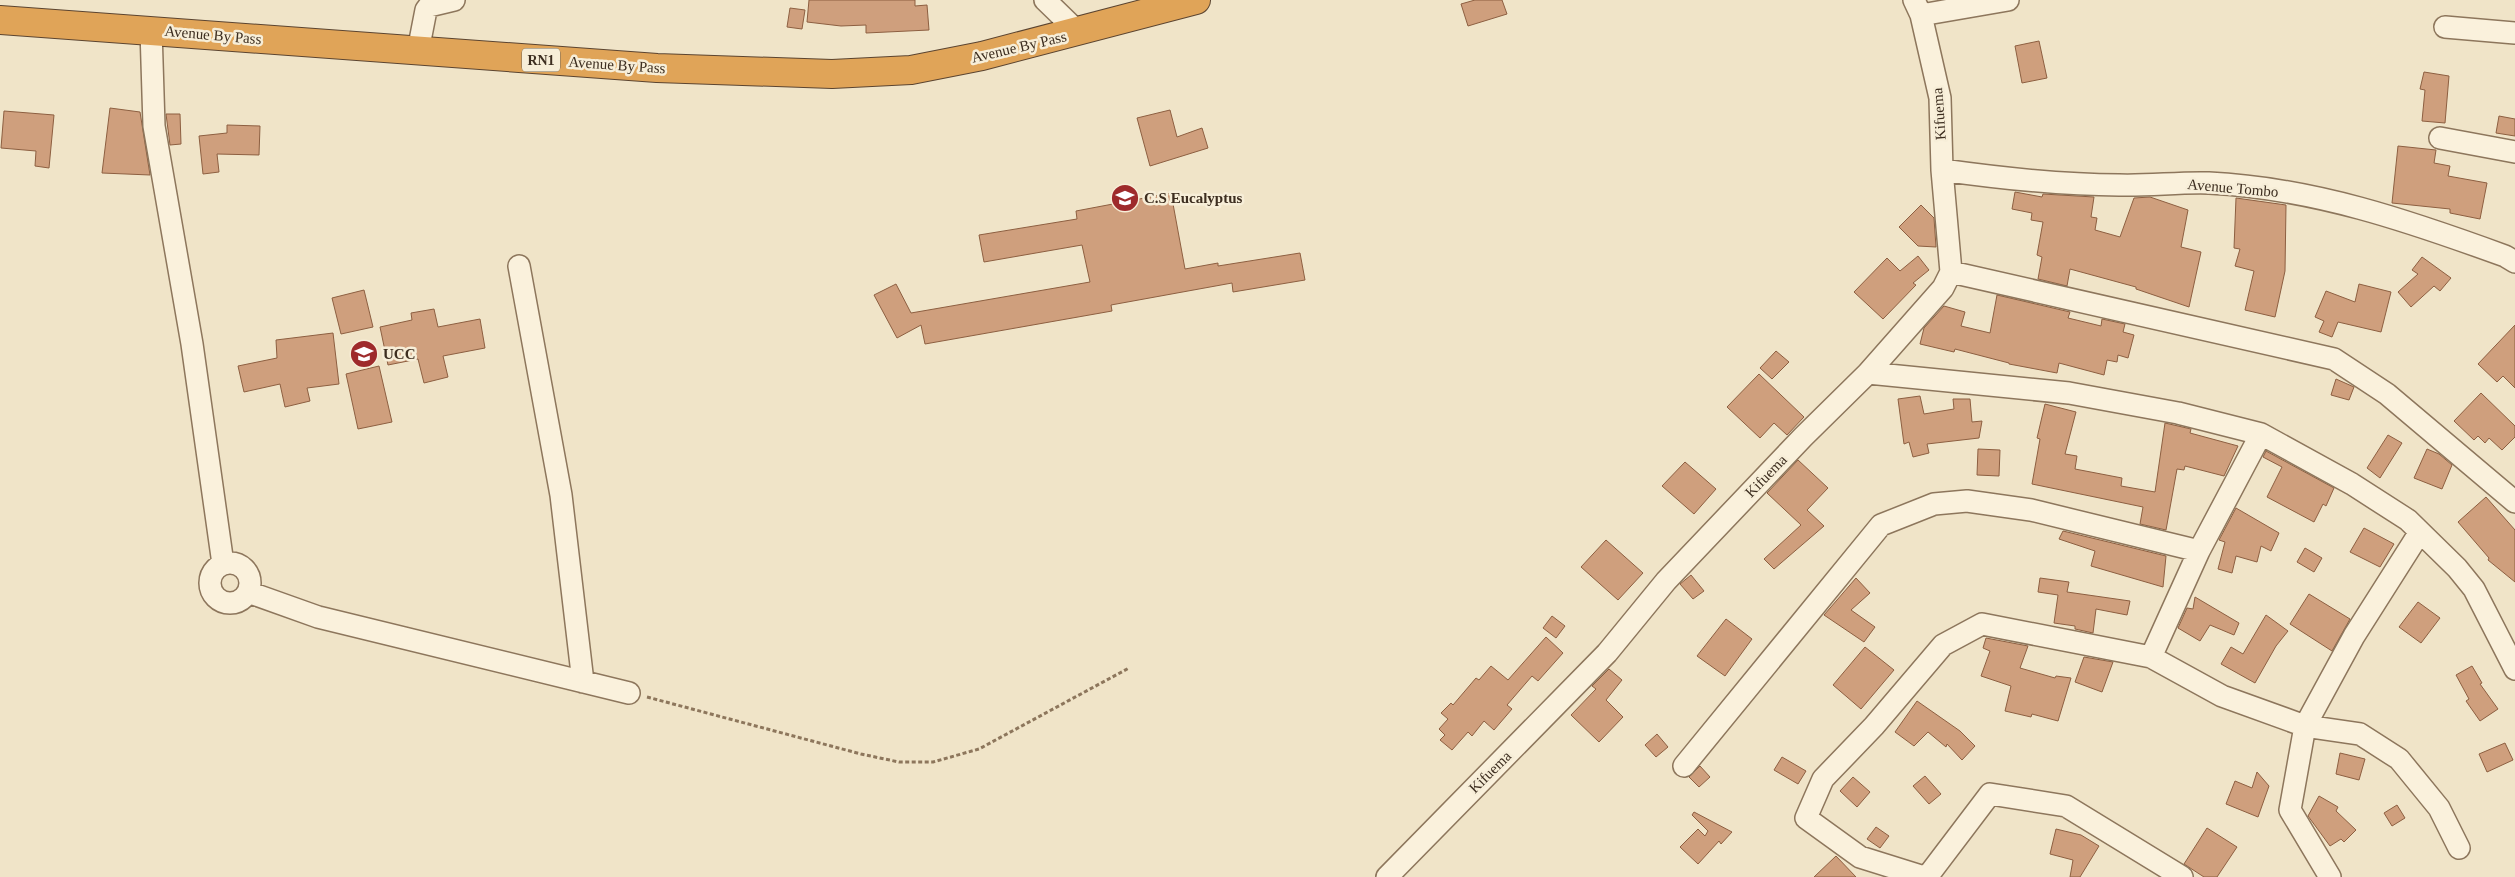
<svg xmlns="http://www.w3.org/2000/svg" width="2515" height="877" font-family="Georgia,serif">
<rect width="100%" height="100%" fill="#f0e4c8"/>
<!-- building -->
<path fill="#cf9f7d" stroke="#8d5f41" d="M809,0H915V6L927,5L929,30L866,33V25L841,26L807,22Z
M1475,0H1502L1507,14L1468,26L1461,4Z
M790,8L805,10L802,29L787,27Z
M2039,41L2047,78L2022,83L2015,46Z
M2424,72L2449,76L2445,123L2422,121L2425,90L2420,89Z
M110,108L140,112L150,175L102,173Z
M1170,110L1177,137L1202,128L1208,148L1150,166L1137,118Z
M4,111L54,115L49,168L35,166L36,151L1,148Z
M166,114H180L181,144L170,145Z
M2499,116L2515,119V136L2496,133Z
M227,125L260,126L259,155L217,154L219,172L203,174L199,136L227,133Z
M2398,146L2436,150L2434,163L2450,166L2448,176L2487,183L2480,219L2450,213V209L2392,203Z
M2015,192L2042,197L2043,194L2094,197L2091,217L2097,218L2095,230L2120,237L2134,198L2150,197L2188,210L2181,247L2201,252L2189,307L2136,289V287L2070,269L2067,286L2038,279L2042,257L2037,255L2043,222L2031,220L2032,213L2012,209Z
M1171,193L1185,269L1218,263V266L1300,253L1305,280L1233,292L1232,283L1111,305L1112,311L925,344L921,325L897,338L874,295L896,284L911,313L1090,282L1082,245L984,262L979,235L1077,219L1076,211Z
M2236,198L2286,205L2285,271L2275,317L2245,310L2254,271L2235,266L2240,249L2234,248Z
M1921,205L1934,218L1936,247L1918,246L1899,227Z
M1918,256L1929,270L1913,283L1916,285L1883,319L1854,292L1887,258L1900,271Z
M2422,257L2451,278L2440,291L2434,286L2411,307L2398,292L2418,274L2412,270Z
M2359,284L2391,292L2381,332L2338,322L2332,337L2319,332L2324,321L2315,317L2326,291L2355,302Z
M364,290L373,327L341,334L332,298Z
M1997,295L2070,312L2068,318L2101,326L2102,319L2125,324L2123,332L2134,335L2128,358L2118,355L2117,362L2107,360L2104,375L2059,363L2057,373L2009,364V363L1955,349L1954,352L1920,344L1924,328L1944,306L1965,312L1961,326L1990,333Z
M434,309L438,327L480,319L485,348L443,356L448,377L424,383L418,359L388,365L380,327L412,320L411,313Z
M2515,325V388L2503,376L2497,382L2478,364Z
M333,333L339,384L307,388L310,401L285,407L280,384L244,392L238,366L277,358L276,340Z
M1776,351L1789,362L1772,379L1760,368Z
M379,366L392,422L358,429L346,374Z
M1759,374L1804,417L1787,435L1774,423L1760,438L1727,407Z
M2336,379L2354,387L2349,400L2331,395Z
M2481,393L2515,426V437L2502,450L2489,438L2485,443L2478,436L2474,440L2454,421Z
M1920,396L1924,414L1954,409L1953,399H1970L1972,422L1982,421L1979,438L1927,444L1929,453L1913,457L1909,442L1904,444L1898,399Z
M2045,404L2076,412L2065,454L2077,456L2075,469L2122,478L2121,486L2155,492L2165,423L2191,429L2190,433L2238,446L2224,476L2185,466L2184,470L2177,469L2166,530L2140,524L2143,507L2032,484L2040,439L2037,438Z
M2388,435L2402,443L2380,478L2367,468Z
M1978,449L2000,450L1999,476L1977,475Z
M2427,449L2439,454L2452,465L2442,489L2414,478Z
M2266,451L2334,488L2326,506L2323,504L2314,522L2267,497L2282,467L2263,457Z
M1798,460L1828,488L1807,510L1824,526L1774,569L1764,559L1801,525L1767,493Z
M1685,462L1716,489L1694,514L1662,486Z
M2486,497L2515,530V582L2488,560L2489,558L2458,522Z
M2236,508L2279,533L2271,551L2261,546L2257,562L2236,556L2232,573L2218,569L2225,542L2219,540Z
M2364,528L2394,544L2380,567L2350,552Z
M2063,531L2166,556L2163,587L2091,566L2095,551L2059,539Z
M1606,540L1643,573L1618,600L1581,567Z
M2305,548L2322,558L2314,572L2297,562Z
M1691,575L1704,591L1693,599L1680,584Z
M1856,578L1870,593L1851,610L1875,627L1864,642L1824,615Z
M2040,578L2069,582L2067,592L2130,601L2127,615L2096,609L2093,633L2075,629V626L2054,623L2058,595L2038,592Z
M2309,594L2350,619L2332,651L2290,624Z
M2195,597L2239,623L2234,635L2210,625L2200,641L2178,628L2187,608L2193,609Z
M2418,602L2440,618L2421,643L2399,627Z
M2266,615L2288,631L2276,646L2255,683L2221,664L2231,647L2243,654Z
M1552,616L1565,626L1556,638L1543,628Z
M1726,619L1752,639L1725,676L1697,656Z
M1546,637L1563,653L1538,681L1532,676L1507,705L1512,709L1494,730L1484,721L1472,736L1468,732L1452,750L1440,740L1445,735L1439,729L1448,719L1441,713L1451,703L1453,705L1476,678L1479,680L1491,666L1508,680Z
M1986,638L2028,646L2020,668L2055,678L2056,676L2071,678L2058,721L2032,714L2031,717L2005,711L2011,686L1981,676L1990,651L1983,648Z
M1865,647L1894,670L1861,709L1833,685Z
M2084,657L2113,662L2102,692L2075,682Z
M2472,666L2482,683L2480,684L2498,709L2480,721L2466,701L2469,699L2456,675Z
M1609,669L1622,680L1606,700L1623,717L1599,742L1571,715L1596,689L1592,686Z
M1917,701L1960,731L1975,746L1962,760L1947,744L1946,747L1928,732L1914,746L1895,732Z
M1657,734L1668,747L1656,757L1645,745Z
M2505,743L2513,760L2487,772L2479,754Z
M2340,753L2365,759L2359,780L2336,774Z
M1782,757L1806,771L1798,784L1774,770Z
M1700,766L1710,777L1699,787L1689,777Z
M2257,772L2269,786L2258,817L2226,804L2235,781L2252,788Z
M1925,776L1941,794L1929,804L1913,786Z
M1853,777L1870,792L1857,807L1840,791Z
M2319,796L2338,807L2336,811L2356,830L2344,842L2341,839L2330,846L2308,816Z
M2397,805L2405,818L2392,826L2384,813Z
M1694,812L1732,832L1721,844L1719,841L1698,864L1680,847L1698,829L1705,836L1708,831L1692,815Z
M1876,827L1889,836L1880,848L1867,839Z
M2207,828L2237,847L2217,877H2204L2184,864Z
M2056,829L2081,835L2099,846L2080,877H2070L2073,860L2050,854Z
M1836,856L1856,877H1814Z"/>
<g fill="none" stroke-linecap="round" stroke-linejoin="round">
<defs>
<path id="minor" d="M1045,0L1078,32
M1921,15L2008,0
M2445,27L2515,33
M151,30L154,126L192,344L223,564
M418,51L426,10L429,6L454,0
M2440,138L2515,152
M1942,170C1999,178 2061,185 2119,185C2149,186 2179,182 2209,183C2313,188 2409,221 2505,256L2515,262
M519,266L561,495L583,682
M1951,272L2334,359L2387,394L2515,502
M1868,373L2069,393L2178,413L2261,434L2352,484L2408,520L2457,568L2474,589L2515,669
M210 583a20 20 0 1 1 40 0a20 20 0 1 1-40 0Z
M248,592L318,617L629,693
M2151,657L2199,551L2261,434
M1684,766L1881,525L1934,504L1967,501L2031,510L2199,551
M1387,877L1607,653L1666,581L1803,437L1868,373L1943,288L1951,272L1942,170L1940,98L1921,15L1914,0
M1924,877L1860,857L1806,818L1823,779L1874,726L1943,645L1982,624L2151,657L2222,696L2305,726L2360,734L2399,759L2439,808L2459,848
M1927,877L1990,794L2066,806L2182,877
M2330,877L2290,810L2305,726L2354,636L2420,532"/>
<path id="highway" d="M0,20L657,68L832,74L911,70L982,56L1196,0"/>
</defs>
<!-- minor casing -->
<use href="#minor" stroke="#8d765c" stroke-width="24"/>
<!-- highway casing -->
<use href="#highway" stroke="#5b4430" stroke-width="30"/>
<!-- path -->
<path stroke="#8d765c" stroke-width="3" stroke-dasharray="4 2.5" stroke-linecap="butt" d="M647,697L861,754L899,762H933L979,749L1129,668"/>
<!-- minor -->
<use href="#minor" stroke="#faf1dc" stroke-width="21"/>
<!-- highway -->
<use href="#highway" stroke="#e0a458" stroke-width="28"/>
</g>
<!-- icons -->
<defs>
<symbol id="school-disc" viewBox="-11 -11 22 22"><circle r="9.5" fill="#9e2a2b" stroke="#f7eed8"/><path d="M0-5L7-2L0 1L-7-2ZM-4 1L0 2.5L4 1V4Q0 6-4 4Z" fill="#fff"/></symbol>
<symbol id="university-disc" viewBox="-11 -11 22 22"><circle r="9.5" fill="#9e2a2b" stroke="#f7eed8"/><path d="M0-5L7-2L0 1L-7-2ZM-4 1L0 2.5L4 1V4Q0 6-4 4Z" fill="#fff"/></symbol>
</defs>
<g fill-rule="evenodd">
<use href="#school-disc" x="1109" y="182" width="32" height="32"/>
<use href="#university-disc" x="348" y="338" width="32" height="32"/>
</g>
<g text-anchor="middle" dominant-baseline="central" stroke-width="5" stroke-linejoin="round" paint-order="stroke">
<!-- shield labels -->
<rect fill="#f7eed8" stroke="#756857" stroke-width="1" x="522" y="48.5" width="38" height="23" rx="4"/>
<g font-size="14" font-weight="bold" fill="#3d2e20">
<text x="541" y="60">RN1</text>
</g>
<!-- street labels -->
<g font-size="15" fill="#3d2e20" stroke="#f7eed8">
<text transform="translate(213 35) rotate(5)">Avenue By Pass</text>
<text transform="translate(1019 47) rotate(-13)">Avenue By Pass</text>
<text transform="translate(617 65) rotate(4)">Avenue By Pass</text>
<text transform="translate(1939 114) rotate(-94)">Kifuema</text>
<text transform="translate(2233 188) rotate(5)">Avenue Tombo</text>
<text transform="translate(1766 476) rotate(-46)">Kifuema</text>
<text transform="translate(1490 772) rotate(-45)">Kifuema</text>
</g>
<!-- poi labels -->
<g font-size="15" font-weight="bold" fill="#3d2e20" stroke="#f7eed8" text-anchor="start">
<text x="1144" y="198">C.S Eucalyptus</text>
<text x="383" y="354">UCC</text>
</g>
</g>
</svg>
